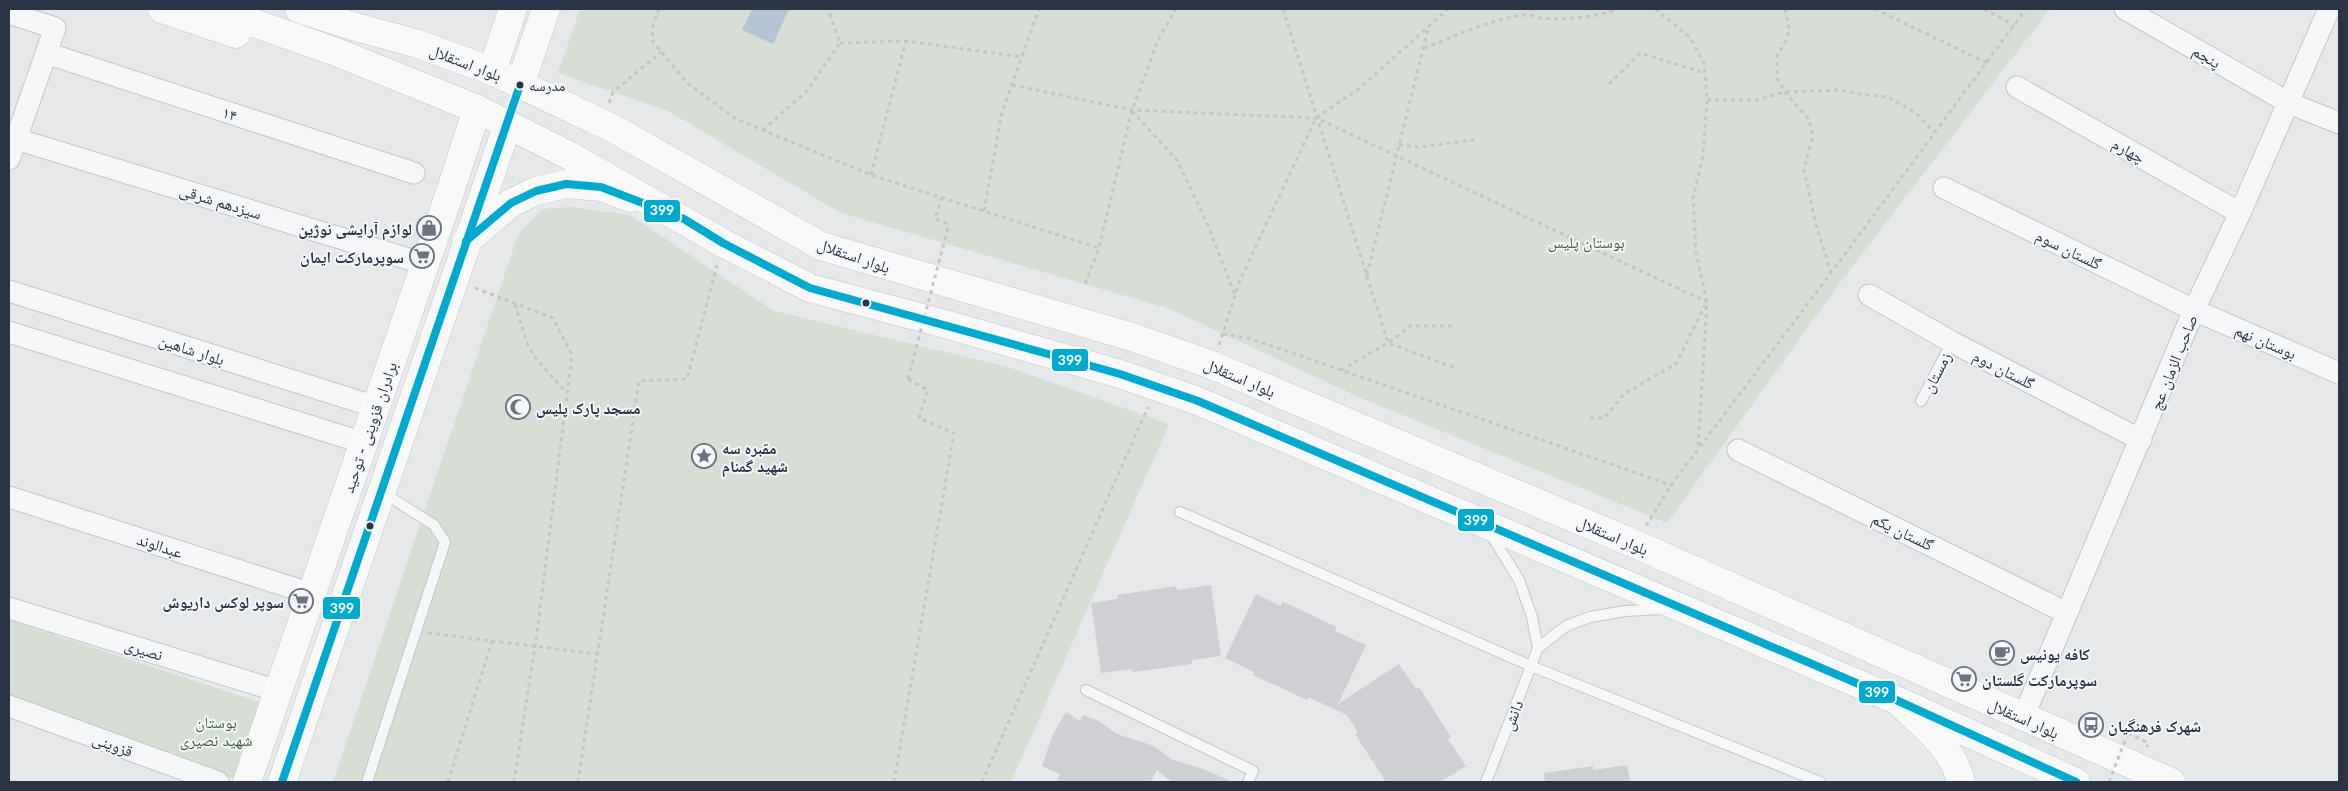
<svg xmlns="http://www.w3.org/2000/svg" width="2348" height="791" font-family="Lato,'Noto Naskh Arabic',sans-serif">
<rect width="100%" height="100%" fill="#e6e8ea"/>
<!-- green -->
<path fill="#d6ded6" d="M580,9H2050L1839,284L1667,523L1363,399L1170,309L841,213L668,111L558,73Z
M571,207L630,215L774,311L1008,367L1169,424L1011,782H333L518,235L542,209Z
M9,620L268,705L241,782L9,698Z"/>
<!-- water -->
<path fill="#b4c4d5" d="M752,9H789L773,44L742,30Z"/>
<!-- building -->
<path fill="#ced0d3" d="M1211,585L1221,656L1192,660V664L1133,672L1132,669L1101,673L1091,603L1118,599L1117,595L1176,586L1177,590Z
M1256,594L1281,606L1282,601L1336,627L1335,631L1366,645L1338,704L1399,664L1416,689L1419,687L1451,737L1448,739L1466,766L1440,782H1386L1355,734L1358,732L1347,715L1308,697L1307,700L1253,675L1254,672L1225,658Z
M1066,712L1080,721L1083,715L1097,720L1117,734L1154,746L1173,760L1200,768L1234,782H1172L1157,770L1151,782H1056L1060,774L1042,766L1053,734Z
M1627,765L1630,782H1545L1544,773L1593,766V770Z"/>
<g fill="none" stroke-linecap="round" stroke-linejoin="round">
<defs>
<path id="service" d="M1921,401L1952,342
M1180,512L1531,666L1820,782
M1490,533L1519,580L1532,617L1538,648
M1086,690L1253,771L1248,782
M367,782L445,542L434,525L382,492
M1486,782L1538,648L1566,626L1590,617L1625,611L1662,609"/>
<path id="minor" d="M2125,9L2289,103L2339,123
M9,13L55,28L9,159
M46,53L414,173
M2017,87L2240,213
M16,139L425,264
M1944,188L2194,310L2339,373
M9,291L376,407
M1869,295L1952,342L2141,440
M9,332L364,443
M1738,450L2067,613
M9,497L312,594
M9,608L278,691
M9,706L218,782
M2023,718L2194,310L2240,213L2329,9"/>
<path id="secondary" d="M492,71L513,9
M520,85L546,9
M466,241L511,203L536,191L566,184L601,187L630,198
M1901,704C1924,726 1954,749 1961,782
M247,782L451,189L477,109
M282,782L508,124"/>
<path id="primary" d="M162,9L236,34
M214,9L336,52L477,109L570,156L723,243L810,288L945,324L1120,374L1198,401L1896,700L2076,782
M299,9L349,25L418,44L492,71L614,129L821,246L1132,337L1212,365L1635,544L2171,782"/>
</defs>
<!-- service casing -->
<use href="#service" stroke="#c4c6c8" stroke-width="12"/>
<!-- minor casing -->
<use href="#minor" stroke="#c4c6c8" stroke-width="23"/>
<!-- secondary casing -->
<use href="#secondary" stroke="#c4c6c8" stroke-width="29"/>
<!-- primary casing -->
<use href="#primary" stroke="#c2c5c8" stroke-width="29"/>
<!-- path -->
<path stroke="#c5c6ca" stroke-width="3" stroke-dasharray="4 4" stroke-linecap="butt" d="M659,9L653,26L652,40L686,82L736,119L871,175L1099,248
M1283,9L1388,343L1456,368
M1655,9L1690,37L1704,63L1705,73L1707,100L1703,156L1693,198L1696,253L1707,302L1698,447
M1785,9L1789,28L1787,39L1777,56V78L1785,92L1808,118L1813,135L1804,169L1815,221L1831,273
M1875,9L1987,63
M1984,9L2014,25
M840,43L906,41L1022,57
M1424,48C1454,37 1494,17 1526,15C1531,14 1536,17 1541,18C1561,20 1598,18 1616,9
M1609,84L1640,53L1705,73
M1012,85L1132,110L1316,118L1707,302
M1707,100H1756L1785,92L1841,90L1858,94L1888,97L1915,112L1934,132
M609,103L613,92L661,52
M1132,111L1177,160L1207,223L1235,295
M763,130L806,92L840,43L828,9
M1399,145L1420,147L1475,140
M871,175L906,41
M942,197L935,219L949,224
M984,211L1002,112L1039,9
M1367,275L1428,29
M1085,284L1099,248L1132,110L1159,38L1176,9
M475,288L553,318L572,355L537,633L514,782
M515,304L527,343L537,360L567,393
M1223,334L1249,338L1671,485
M1219,345L1240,280L1316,118L1360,88L1448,9
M1341,370L1388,343L1410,326H1455
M1590,418H1604L1624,394L1676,364L1705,305
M1646,526L1671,485L1831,273L2026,9
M428,633L597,654
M2128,733L2148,743L2147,747
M448,782L492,641
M578,782L639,381L687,379L717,265
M894,782L954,433L919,418L928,390L908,379
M982,782L1148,407"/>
<!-- service -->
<use href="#service" stroke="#f5f6f7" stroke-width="10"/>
<!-- minor -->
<use href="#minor" stroke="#f5f6f7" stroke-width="21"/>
<!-- secondary -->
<use href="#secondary" stroke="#f8f8f8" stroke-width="28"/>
<!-- primary -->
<use href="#primary" stroke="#f8f8f8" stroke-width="28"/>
<!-- path-bridge -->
<path stroke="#c5c6ca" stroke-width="3" stroke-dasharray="4 4" stroke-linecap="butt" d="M908,379L949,224
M2109,782L2128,733"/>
<defs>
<path id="bus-1" d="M466,241L511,203L536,191L566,184L601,187L684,219L723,243L810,288L1120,374L1198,401L1896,700L2076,782
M282,782L520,85"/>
</defs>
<!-- bus-1 casing -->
<use href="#bus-1" stroke="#f4f6f9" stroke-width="11"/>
<!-- bus-1 -->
<use href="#bus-1" stroke="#00a9ce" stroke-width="8"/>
</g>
<!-- icons -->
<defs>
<symbol id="shop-ring" viewBox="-11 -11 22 22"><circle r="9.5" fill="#f4f6f9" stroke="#6c737f" stroke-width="1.5"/><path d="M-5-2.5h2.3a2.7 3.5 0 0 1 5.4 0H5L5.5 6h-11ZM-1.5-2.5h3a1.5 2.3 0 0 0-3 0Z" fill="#6c737f"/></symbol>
<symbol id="supermarket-ring" viewBox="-11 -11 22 22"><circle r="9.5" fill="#f4f6f9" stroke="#6c737f" stroke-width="1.5"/><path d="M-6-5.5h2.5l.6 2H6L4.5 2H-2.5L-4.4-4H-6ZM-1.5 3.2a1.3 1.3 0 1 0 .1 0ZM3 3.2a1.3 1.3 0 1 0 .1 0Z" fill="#6c737f"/></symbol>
<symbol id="mosque-ring" viewBox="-11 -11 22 22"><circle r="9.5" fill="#f4f6f9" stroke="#6c737f" stroke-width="1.5"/><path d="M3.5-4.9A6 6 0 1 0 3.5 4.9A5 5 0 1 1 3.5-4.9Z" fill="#6c737f"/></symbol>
<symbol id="sight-ring" viewBox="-11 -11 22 22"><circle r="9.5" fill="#f4f6f9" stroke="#6c737f" stroke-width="1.5"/><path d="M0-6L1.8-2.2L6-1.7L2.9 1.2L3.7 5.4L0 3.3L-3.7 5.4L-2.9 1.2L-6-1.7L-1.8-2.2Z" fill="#6c737f"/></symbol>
<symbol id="cafe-ring" viewBox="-11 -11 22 22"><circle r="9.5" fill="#f4f6f9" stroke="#6c737f" stroke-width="1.5"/><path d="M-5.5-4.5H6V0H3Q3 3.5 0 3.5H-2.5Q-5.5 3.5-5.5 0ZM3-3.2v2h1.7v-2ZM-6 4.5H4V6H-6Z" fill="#6c737f"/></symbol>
<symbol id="bus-ring" viewBox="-11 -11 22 22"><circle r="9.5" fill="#f4f6f9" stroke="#6c737f" stroke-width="1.5"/><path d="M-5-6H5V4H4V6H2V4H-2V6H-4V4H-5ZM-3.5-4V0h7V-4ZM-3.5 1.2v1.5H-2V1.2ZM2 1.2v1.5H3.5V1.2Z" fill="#6c737f"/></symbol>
</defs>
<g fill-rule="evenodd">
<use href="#shop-ring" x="415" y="214" width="28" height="28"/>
<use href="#supermarket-ring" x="408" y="242" width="28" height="28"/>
<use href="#mosque-ring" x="504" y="393" width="28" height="28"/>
<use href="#sight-ring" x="690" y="442" width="28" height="28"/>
<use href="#supermarket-ring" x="287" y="587" width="28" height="28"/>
<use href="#cafe-ring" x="1988" y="639" width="28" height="28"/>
<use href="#supermarket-ring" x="1950" y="665" width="28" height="28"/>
<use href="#bus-ring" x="2077" y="711" width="28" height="28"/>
</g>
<!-- markers -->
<g fill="#2b3445" stroke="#f4f6f9" stroke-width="2">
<circle cx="520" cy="85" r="4.5"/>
<circle cx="866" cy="303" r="4.5"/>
<circle cx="370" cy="526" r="4.5"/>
</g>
<g text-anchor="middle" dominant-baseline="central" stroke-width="4" stroke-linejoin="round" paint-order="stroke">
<!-- bus labels -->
<g font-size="15" fill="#2b3445" stroke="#f4f6f9" text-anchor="start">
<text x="529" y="85">مدرسه</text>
</g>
<!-- street labels -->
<g font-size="16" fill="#2b3445" stroke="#f4f6f9">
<text transform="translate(2207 56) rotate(30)">پنجم</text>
<text transform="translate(466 62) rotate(21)">بلوار استقلال</text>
<text transform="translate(230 113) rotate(18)">۱۴</text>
<text transform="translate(2129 150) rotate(29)">چهارم</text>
<text transform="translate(221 201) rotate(17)">سیزدهم شرقی</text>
<text transform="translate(2069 249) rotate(26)">گلستان سوم</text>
<text transform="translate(854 255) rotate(19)">بلوار استقلال</text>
<text transform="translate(2266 341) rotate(23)">بوستان نهم</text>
<text transform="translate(192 349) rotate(18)">بلوار شاهین</text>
<text transform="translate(2173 362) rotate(-68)">صاحب الزمان عج</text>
<text transform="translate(2004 369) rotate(27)">گلستان دوم</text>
<text transform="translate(1936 372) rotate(-62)">زمستان</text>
<text transform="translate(1240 377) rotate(23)">بلوار استقلال</text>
<text transform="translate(369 427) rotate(-71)">برادران قزوینی - توحید</text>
<text transform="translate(1903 531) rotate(26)">گلستان یکم</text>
<text transform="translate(1613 535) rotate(23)">بلوار استقلال</text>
<text transform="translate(160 545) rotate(18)">عبدالوند</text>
<text transform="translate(144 649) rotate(17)">نصیری</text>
<text transform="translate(1512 715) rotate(-69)">دانش</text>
<text transform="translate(2024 718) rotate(24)">بلوار استقلال</text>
<text transform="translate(113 744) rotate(20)">قزوینی</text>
</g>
<!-- poi labels -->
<g font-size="16" font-weight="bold" fill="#2b3445" stroke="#f4f6f9" text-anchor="start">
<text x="412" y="228" text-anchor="end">لوازم آرایشی نوژین</text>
<text x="404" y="256" text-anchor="end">سوپرمارکت ایمان</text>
<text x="536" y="407">مسجد پارک پلیس</text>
<text x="722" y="447">مقبره سه<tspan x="722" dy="18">شهید گمنام</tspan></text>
<text x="284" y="601" text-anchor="end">سوپر لوکس داریوش</text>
<text x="2020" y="653">کافه یونیس</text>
<text x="1982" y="679">سوپرمارکت گلستان</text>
<text x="2108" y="725">شهرک فرهنگیان</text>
</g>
<!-- park labels -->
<g font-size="16" fill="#3f6138" stroke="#f4f6f9">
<text x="1586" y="241">بوستان پلیس</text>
<text x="216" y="721">بوستان<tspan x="216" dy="18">شهید نصیری</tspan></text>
</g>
</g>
<g stroke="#f4f6f9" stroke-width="2">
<rect x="643" y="199" width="38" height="24" rx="5" fill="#00a9ce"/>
<rect x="1051" y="348" width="38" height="24" rx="5" fill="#00a9ce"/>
<rect x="1457" y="508" width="38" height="24" rx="5" fill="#00a9ce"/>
<rect x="322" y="596" width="39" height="24" rx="5" fill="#00a9ce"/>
<rect x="1858" y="680" width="38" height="24" rx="5" fill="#00a9ce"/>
</g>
<g font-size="14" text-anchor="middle" font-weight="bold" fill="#fff">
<text x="662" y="215">399</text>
<text x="1070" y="365">399</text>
<text x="1476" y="525">399</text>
<text x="342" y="613">399</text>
<text x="1877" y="697">399</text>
</g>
<!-- border -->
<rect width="2348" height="791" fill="none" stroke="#2b3445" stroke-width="20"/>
</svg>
